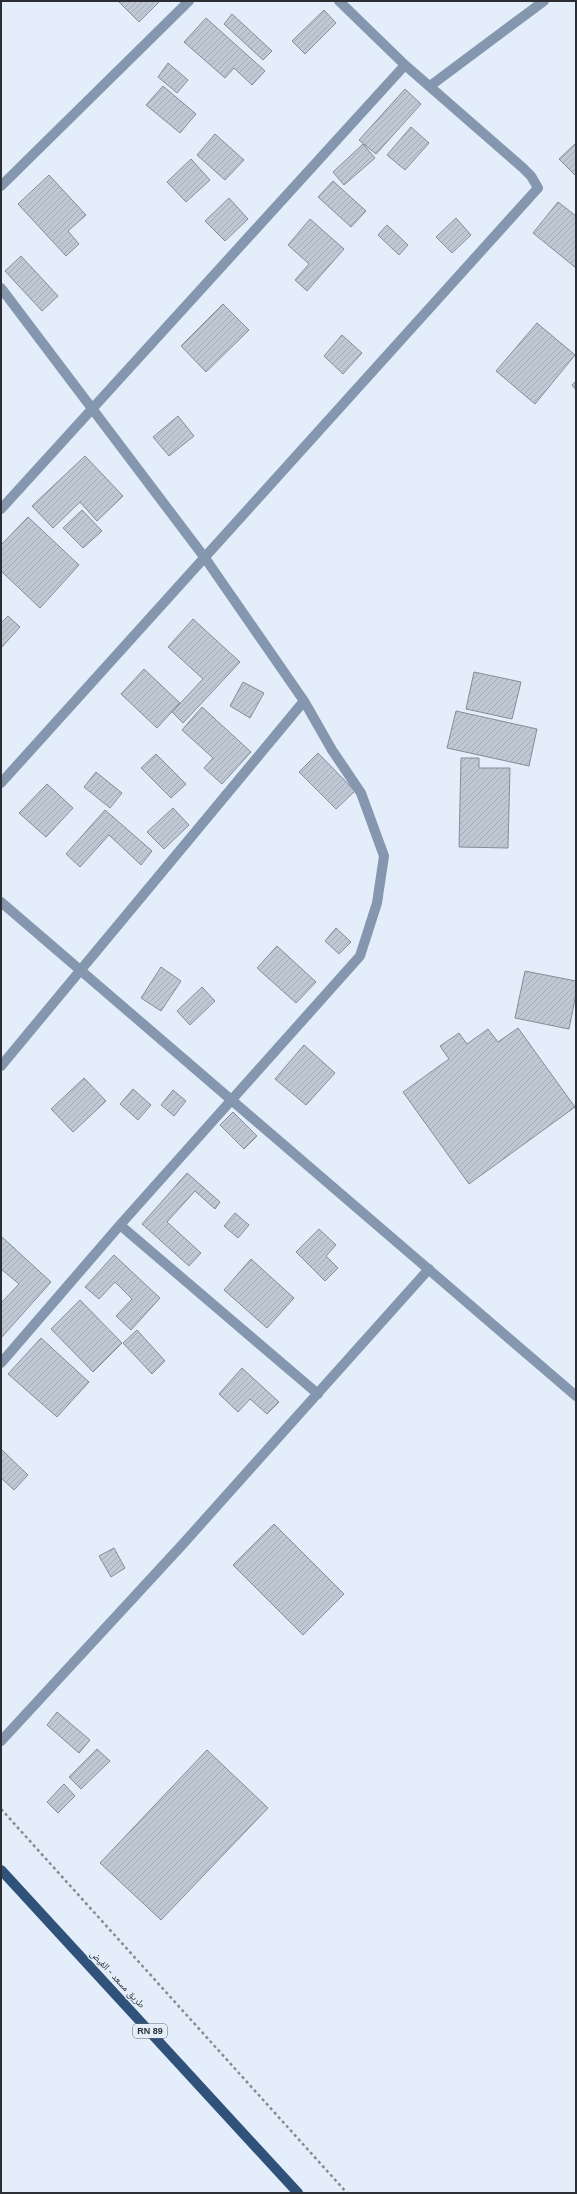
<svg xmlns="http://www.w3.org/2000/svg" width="577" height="2194" font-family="Arial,'Noto Naskh Arabic',sans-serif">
<defs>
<pattern id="building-hatch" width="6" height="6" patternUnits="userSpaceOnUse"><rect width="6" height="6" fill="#bfc8d4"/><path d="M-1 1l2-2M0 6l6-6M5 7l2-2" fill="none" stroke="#a4acb6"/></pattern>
</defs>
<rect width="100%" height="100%" fill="#e4eefa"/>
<!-- building -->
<path fill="url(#building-hatch)" stroke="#848d98" d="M118,1H160L139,22Z
M324,10L336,23L305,54L292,41Z
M232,14L272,51L263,60L224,24Z
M206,18L265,71L252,85L234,68L225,78L184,42Z
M168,63L188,80L177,93L158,77Z
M163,86L196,114L180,133L146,105Z
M405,89L421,104L376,154L359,140Z
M411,127L429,143L405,170L387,155Z
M215,134L244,160L225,180L197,155Z
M576,143V176L559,159Z
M363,144L375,158L344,185L333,172Z
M191,159L210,180L186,202L167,182Z
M49,175L86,215L68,231L79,244L66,256L18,204Z
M333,181L366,211L351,227L318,197Z
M229,198L248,219L225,241L205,221Z
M558,202L576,216V268L533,233Z
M456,218L471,235L452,253L436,237Z
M310,219L344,249L307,291L295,280L309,264L288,245Z
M387,225L408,245L399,255L378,235Z
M21,256L58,296L42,311L5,271Z
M223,304L249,330L206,372L181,346Z
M537,323L575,355L535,404L496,371Z
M342,335L362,353L343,374L324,356Z
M576,381V390L572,385Z
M178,416L194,436L169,456L153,437Z
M85,456L123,496L97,521L80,502L53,528L32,506Z
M82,510L102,531L83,548L63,528Z
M28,517L79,565L40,608L1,571V545Z
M8,616L20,627L1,648V623Z
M193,619L240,662L183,723L172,712L203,679L168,647Z
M144,669L180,703L157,728L121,694Z
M474,672L521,682L512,719L466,709Z
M243,682L264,693L250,718L230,706Z
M202,707L251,752L222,784L204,768L213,758L182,730Z
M456,711L537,729L529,766L447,748Z
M318,753L355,791L336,809L299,772Z
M156,754L186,784L171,798L141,768Z
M461,758H479V768H510L508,848L459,847Z
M96,772L122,793L110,808L84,787Z
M47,784L73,808L46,837L19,813Z
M173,808L189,825L164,849L147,832Z
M105,810L152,851L141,865L109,835L80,867L66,854Z
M336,928L351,942L339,954L325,941Z
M277,946L316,982L296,1003L257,968Z
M161,967L181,981L161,1011L141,998Z
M525,971L576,981V994L569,1029L515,1018Z
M202,987L215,1001L190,1025L177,1011Z
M518,1028L575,1107L469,1184L403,1092L449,1059L440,1046L459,1033L467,1044L488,1029L498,1042Z
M304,1045L335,1073L306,1105L275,1079Z
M84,1078L106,1101L73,1132L51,1109Z
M133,1089L151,1105L138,1120L120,1104Z
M173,1090L186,1101L174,1116L161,1105Z
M233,1112L257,1136L244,1149L220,1125Z
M187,1173L220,1202L215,1209L195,1191L167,1222L201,1253L189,1266L142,1224Z
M235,1213L249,1225L238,1238L224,1226Z
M319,1229L336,1245L326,1256L338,1268L325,1281L296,1252Z
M1,1236L51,1282L1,1338V1303L19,1284L1,1269Z
M114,1255L160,1298L131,1330L116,1316L132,1299L115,1282L99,1299L85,1287Z
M251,1259L294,1298L267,1328L224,1290Z
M80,1300L122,1343L93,1372L51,1329Z
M137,1330L165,1361L152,1374L123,1343Z
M41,1338L89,1382L57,1417L8,1374Z
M242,1368L279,1402L267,1414L250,1399L238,1412L219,1394Z
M1,1449L28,1475L14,1490L1,1478Z
M274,1524L344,1594L303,1635L233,1565Z
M114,1548L125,1568L111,1577L99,1556Z
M57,1712L90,1740L79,1753L47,1725Z
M97,1749L110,1761L81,1789L69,1777Z
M207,1750L268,1808L161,1920L100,1863Z
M64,1784L75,1796L58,1813L47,1802Z"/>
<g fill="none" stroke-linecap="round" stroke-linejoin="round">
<!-- path -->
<path stroke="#868c95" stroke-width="2.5" stroke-dasharray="3 3" stroke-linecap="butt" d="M1,1809L347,2193"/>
<!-- minor -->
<path stroke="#8597af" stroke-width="10" d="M430,86L544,1
M1,186L189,1
M1,288L205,558L304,701L332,750L361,793L384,856L377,903L360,956L120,1225L1,1363
M1,509L405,65
M1,783L538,188L531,176L523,168L405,65L339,1
M1,902L576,1396
M1,1066L304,701
M120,1225L318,1394
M1,1741L182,1545L429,1269"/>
<!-- major -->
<path stroke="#305179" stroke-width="10" d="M1,1870L298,2193"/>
</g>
<g text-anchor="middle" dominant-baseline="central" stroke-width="3" stroke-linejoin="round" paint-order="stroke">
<!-- shield labels -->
<rect fill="#e4eefa" stroke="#62686f" stroke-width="1" x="133" y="2024" width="34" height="14" rx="3"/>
<g font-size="9" font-weight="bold" fill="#2b2e33">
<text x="150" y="2031">RN 89</text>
</g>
<!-- street labels -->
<g font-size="10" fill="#2b2e33" stroke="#e4eefa">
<text transform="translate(118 1979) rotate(47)">طريق مسعد - الفيض</text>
</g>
</g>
<!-- border -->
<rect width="577" height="2194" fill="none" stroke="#2b2e33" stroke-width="4"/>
</svg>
